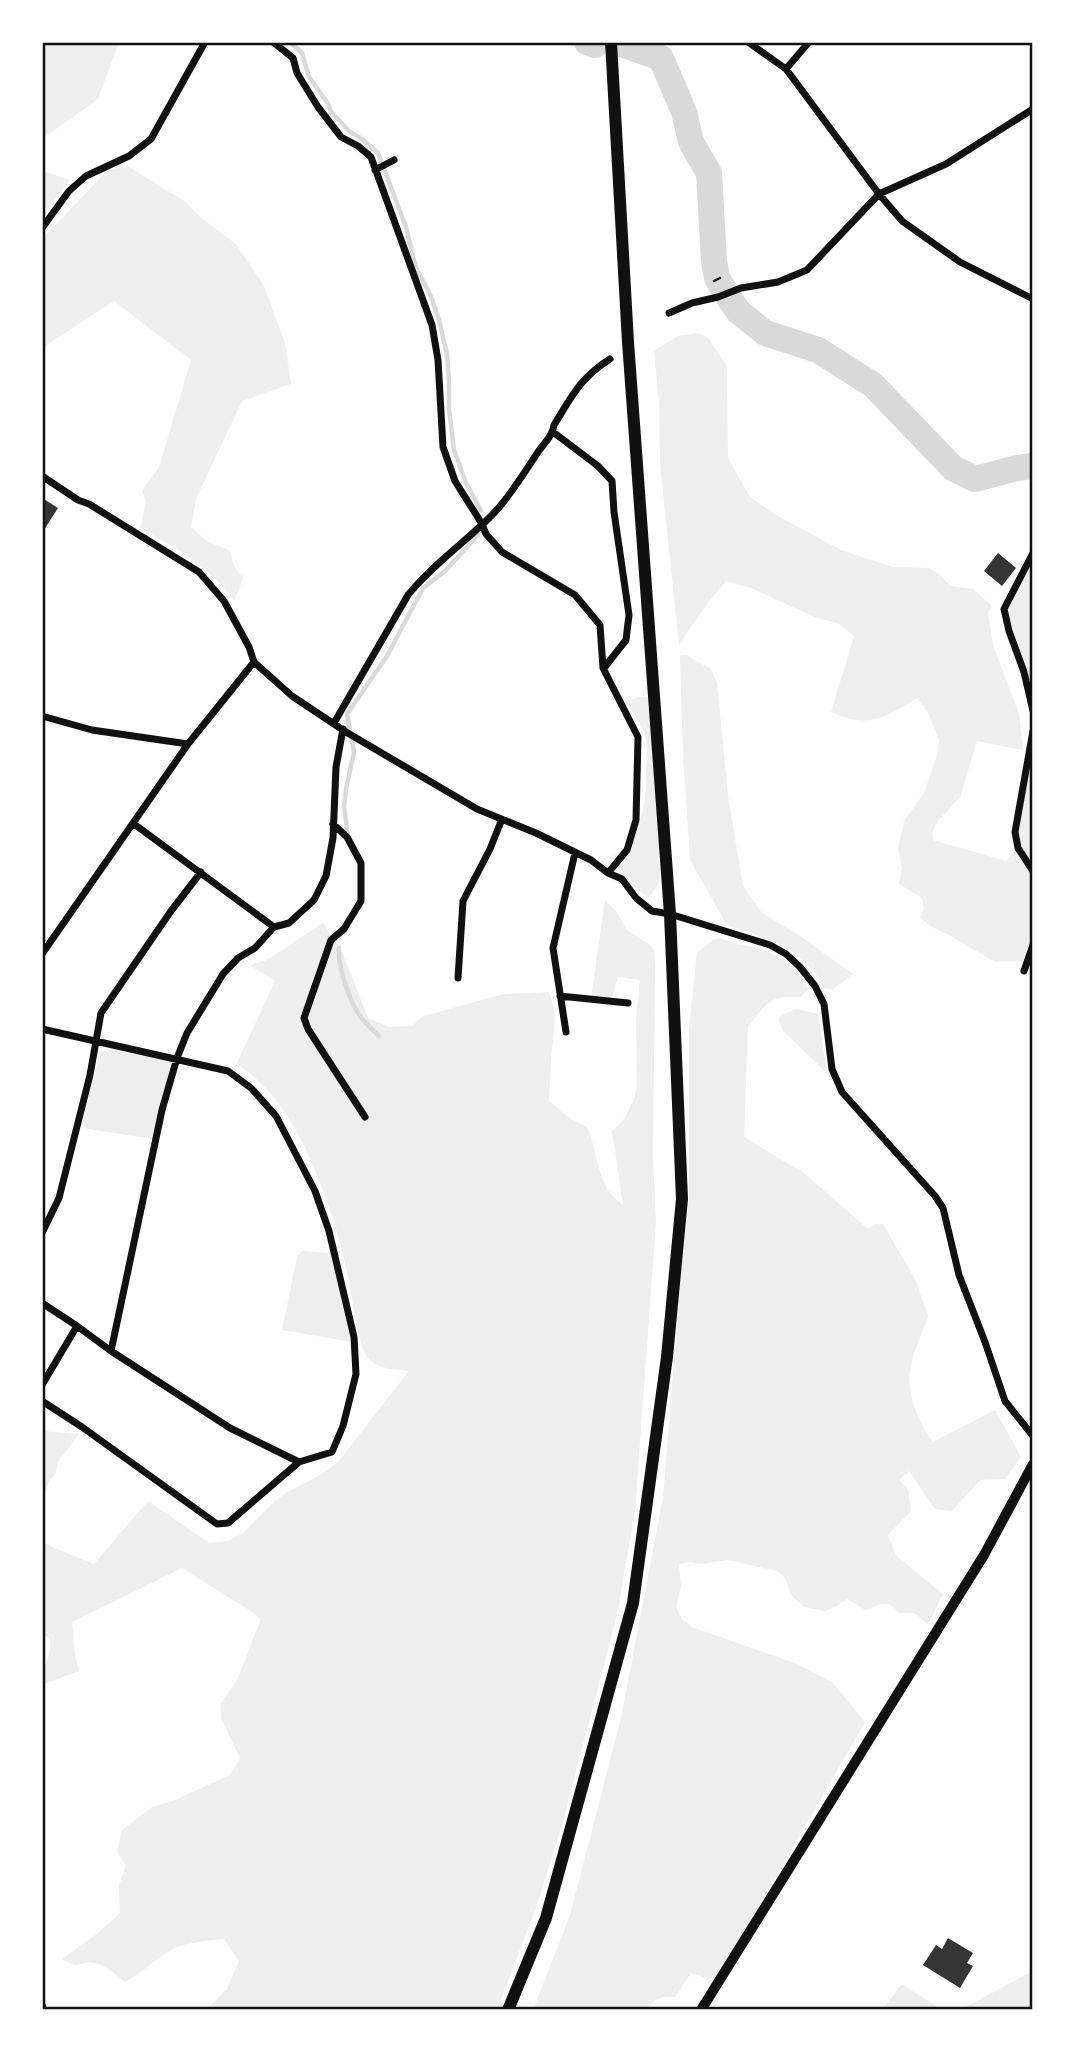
<svg xmlns="http://www.w3.org/2000/svg" width="1075" height="2052" font-family="'PT Sans',sans-serif">
<rect width="100%" height="100%" fill="#fff"/>
<!-- green -->
<path fill="#eee" d="M42,42H119L98,99L42,139Z
M129,167L186,202L200,217L236,244L264,286L285,343L291,384L242,401L196,499L191,527L208,542L229,550L235,568L243,578L235,601C210,568 177,546 139,529C144,519 143,510 146,500L142,491L159,467L191,360L114,301L42,348V239L109,169Z
M42,171L70,180L42,216Z
M699,333L708,338L727,366L728,458L750,497L776,515L841,550L893,567L929,568L940,575L950,586L973,589L992,606L988,613L993,645L1019,714L1023,750L977,741L960,797L939,820L932,832L933,840L1006,861L1018,847L1015,832L1033,732V955L1029,961L995,962L949,935L930,926L920,917L924,909L922,898L899,884L902,868L898,849L904,821L924,793L937,756L939,740L928,713L917,698C885,718 868,729 831,712L854,636L838,623L817,618L753,589L726,581L710,600L679,644L660,464L659,403L654,351L678,336Z
M1033,564V711L1004,609L1024,567Z
M686,655L711,669L717,683L728,795L743,886L762,913L800,936L853,974L833,989L824,988C820,983 819,978 815,973C792,943 761,937 727,925L690,860L683,754L680,660V656Z
M641,697H649L653,705L660,875C659,884 655,891 648,897C635,889 627,873 614,863L616,860L613,857C643,835 647,802 646,768C646,759 648,749 646,740C643,726 633,712 624,701Z
M605,900L616,911L627,930L650,945L654,950L655,967L653,1157L656,1222L635,1511L617,1615L562,1825L537,1905L497,2010H206L227,1989L239,1961L224,1939C204,1941 183,1942 166,1953C152,1962 140,1974 125,1982C117,1976 106,1965 95,1963C79,1960 81,1971 62,1959L98,1933L120,1913L119,1885L126,1866L117,1852L122,1830L152,1807L173,1801L230,1775L240,1758L221,1718V1703L237,1680L261,1619L249,1610L182,1568L72,1622L75,1655L79,1671L42,1685C42,1663 52,1660 50,1639L42,1633V1541L52,1547L94,1564L148,1501L209,1543L228,1541L243,1533L275,1501L286,1493L320,1475L338,1462L409,1371C395,1369 380,1370 369,1359C357,1348 352,1290 347,1272C335,1218 312,1149 279,1104C268,1088 252,1075 237,1063L275,981L251,966L255,963L265,961L323,923L341,949L368,1018L389,1027L412,1026L423,1016L504,994L548,992C560,1013 553,1034 551,1057C550,1072 550,1087 549,1101L569,1118L587,1127C599,1154 596,1187 623,1205L612,1131C622,1123 627,1116 631,1104L634,1101L637,1085L636,1019L640,980L618,977L611,1000L591,999Z
M720,938L739,945L761,948L787,962L803,979L808,989L801,997C767,996 769,1002 748,1026L744,1137L805,1174L868,1229L875,1224H883L916,1281L928,1316C923,1332 915,1348 911,1364C905,1390 917,1421 933,1442L995,1410L1021,1457L1005,1479L980,1480L952,1511L935,1509L909,1471L899,1480L908,1490L911,1511L888,1535L896,1556L943,1594L928,1624L914,1613H900L889,1604H881L865,1610L847,1599L837,1606L825,1611L804,1607L791,1595L785,1578L777,1571L728,1560L700,1564L691,1562L679,1564L681,1586L676,1607L682,1619L692,1627L795,1663L832,1682L865,1722L718,1977L709,1979L691,1973L675,1997C663,1996 653,1998 648,2010H533L570,1915L621,1718L663,1498L680,1285L689,1200V1029L697,953L713,940Z
M796,1009L818,1014L827,1073L783,1031L779,1021L780,1016Z
M112,1050L169,1059L171,1062L156,1136L153,1139L88,1129L82,1124L100,1052Z
M302,1251L331,1253L352,1342L282,1330L297,1257Z
M42,1431L79,1434L58,1462L55,1474L50,1480L42,1500Z
M1033,1967V2010H960L1029,1973Z
M902,1984L942,2010H882Z"/>
<g fill="none" stroke-linecap="round" stroke-linejoin="round">
<!-- stream -->
<path stroke="#d9d9d9" stroke-width="4.5" d="M290,42L302,53L309,77L329,105L331,112L350,132L362,139L378,153L406,227L416,268L430,294L439,320L447,354L449,381V409L454,450L466,483L481,511
M348,836L344,807L346,789L354,752L347,714L387,656L423,588L445,571L478,535
M339,948C338,960 341,969 344,980C353,1008 358,1017 379,1036"/>
<!-- river -->
<path stroke="#d9d9d9" stroke-width="26" d="M587,42L595,45
M621,44L661,58L684,112L691,142L709,173L714,261L717,278L731,301L739,312L765,333L818,350L873,385L953,468L975,479L1017,468L1033,466"/>
</g>
<!-- building -->
<path fill="#353535" d="M42,498L58,508L42,533Z
M998,553L1016,568L1002,586L984,571Z
M948,1938L973,1953L967,1963L973,1966L960,1988L923,1965L936,1945L942,1949Z"/>
<g fill="none" stroke-linecap="round" stroke-linejoin="round">
<!-- path -->
<path stroke="#111" stroke-width="2.5" d="M714,281L720,278"/>
<!-- minor -->
<path stroke="#111" stroke-width="7" d="M273,42L293,58L297,73L318,107L341,137L358,146L371,157L432,325L438,360L443,447L455,481L482,524L486,534L502,552L575,595L600,625L603,668L638,737L636,820L627,850L608,873
M748,42L786,69L879,194L902,221L960,262L1033,299
M786,69L809,42
M375,170L394,160
M42,228L69,191L86,176L129,156L151,139L205,42
M669,313L692,303L718,297L741,288L778,282L807,270L879,194L946,164L1033,109
M553,432L598,466L612,481L614,512L629,615L626,640L604,668
M42,476L78,500L89,504L199,572L224,601L249,647L254,662L292,696L346,732L477,809L536,833L591,860L608,873L622,879L636,898L652,911L670,914L770,945L786,954L800,967L815,986L824,1004L832,1069L842,1092L935,1196L943,1208L959,1275L985,1342L1005,1401L1033,1436
M1033,553L1004,609L1009,631L1024,672L1033,711
M42,716L92,730L188,744
M334,723L408,595C433,564 466,542 494,513C511,495 524,473 538,452C544,443 553,436 554,425C572,396 580,378 610,359
M1033,731L1015,832L1018,848L1033,871
M134,824L274,927
M333,824L347,837L361,863V901L344,929L331,940L304,1018L308,1029L365,1117
M42,954L188,744L254,662
M1024,971L1033,945
M458,978L463,901L490,849L502,819
M560,996L628,1003
M42,1029L228,1071L251,1088L276,1116L315,1191L329,1231L354,1337L356,1374L343,1426L332,1452L299,1462L228,1523L217,1524L82,1427L42,1401
M566,1032L553,948L575,853
M42,1233L59,1198L90,1075L101,1013L171,911L201,872
M42,1303L77,1326L111,1351L230,1428L299,1462
M111,1351L162,1110L177,1058L187,1033L223,974L238,958L255,948L274,927L289,923L314,900L326,876L333,838L336,767L343,729
M42,1385L77,1326
M42,2005L44,2010"/>
<!-- tertiary -->
<path stroke="#111" stroke-width="10" d="M701,2010L984,1555L1033,1464"/>
<!-- trunk -->
<path stroke="#111" stroke-width="12" d="M508,2010L546,1918L633,1603L667,1357L682,1199L670,914L628,342L611,42"/>
</g>
<!-- border -->
<rect width="1075" height="2052" fill="none" stroke="#ffffff" stroke-width="88"/>
<rect x="44" y="44" width="987" height="1964" fill="none" stroke="#111" stroke-width="2.5"/>
</svg>
